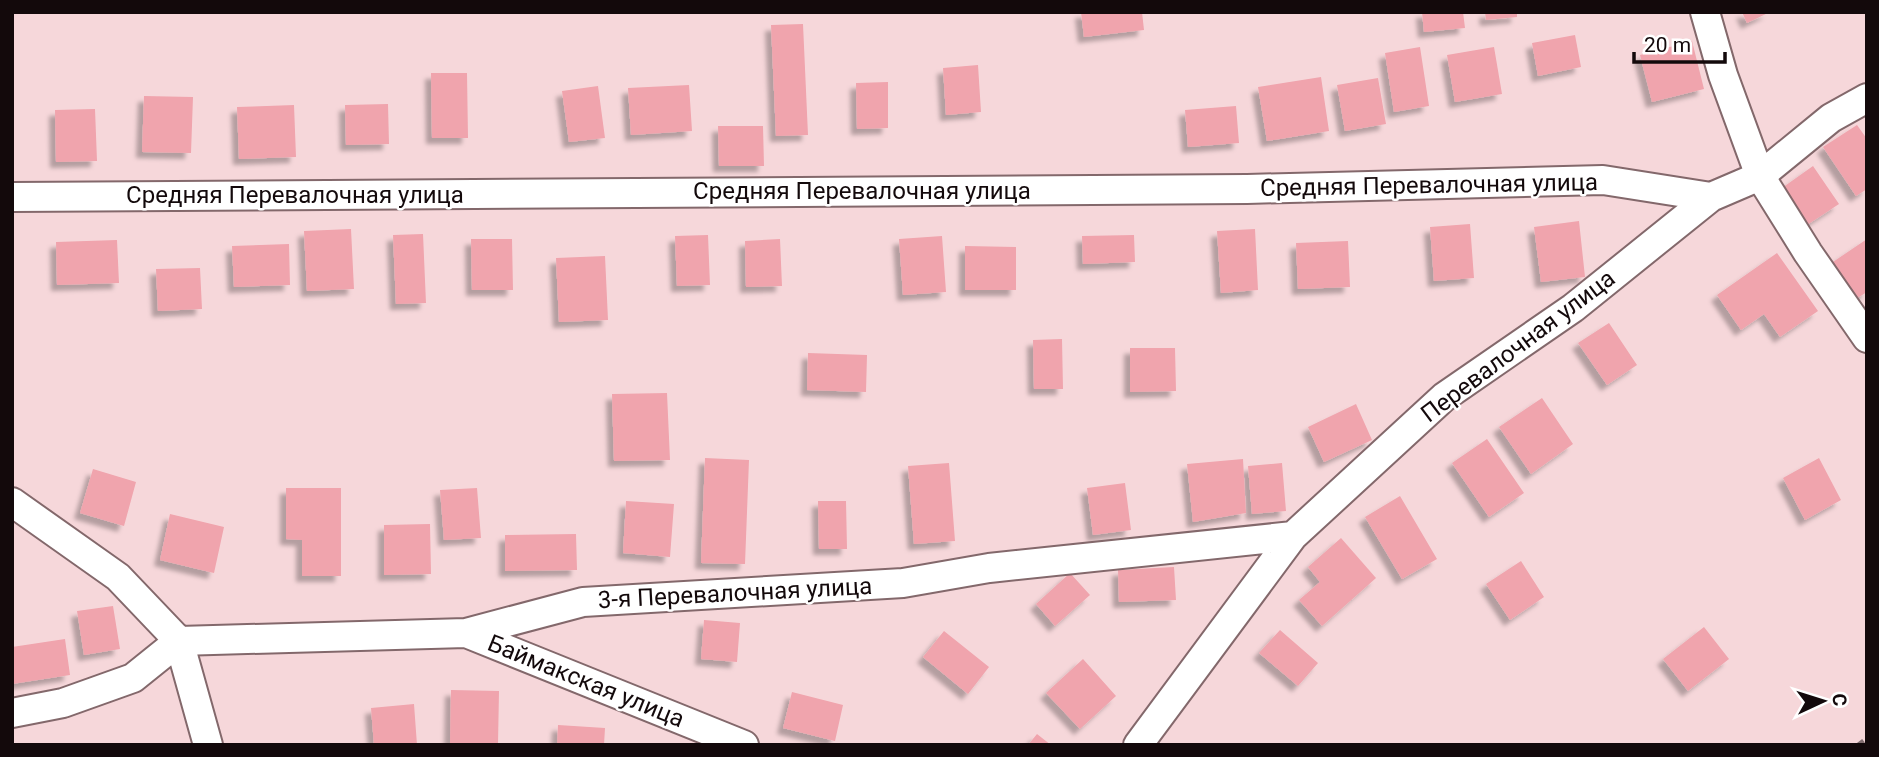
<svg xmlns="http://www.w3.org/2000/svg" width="1879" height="757" font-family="Roboto,sans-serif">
<defs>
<filter id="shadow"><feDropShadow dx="-6" dy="6" stdDeviation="2" flood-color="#0004"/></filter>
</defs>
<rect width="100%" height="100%" fill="#f6d7da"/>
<!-- building -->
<path fill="#f0a4ad" filter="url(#shadow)" d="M1081,12H1142L1144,30L1084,37Z
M1422,12H1463L1465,28L1424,32Z
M1485,12H1517V17L1486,20Z
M1742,12H1770L1747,23Z
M803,24L808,135L776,136L771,25Z
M1575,35L1581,67L1538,76L1532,43Z
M1692,41L1704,89L1652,102L1640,55Z
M1420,47L1429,106L1394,112L1385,53Z
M1494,47L1502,94L1455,102L1447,55Z
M978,65L981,112L946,115L943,68Z
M431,73H467L468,138H432Z
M1321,77L1329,131L1267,141L1258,87Z
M1378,78L1386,124L1345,131L1337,85Z
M888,82V128L857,129L856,83Z
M689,85L692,131L631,135L628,88Z
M598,86L605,138L569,142L562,91Z
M144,96L193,97L191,153L142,152Z
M388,104L389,144L346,145L345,105Z
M294,105L296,157L239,159L237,107Z
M1236,106L1239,143L1188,147L1185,110Z
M95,109L97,161L56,162L55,110Z
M1857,125L1867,139V189L1856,196L1823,147Z
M718,126H763L764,166H719Z
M1813,166L1839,204L1807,225L1782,188Z
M1579,221L1585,277L1541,282L1534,227Z
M1470,224L1474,278L1434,281L1430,227Z
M351,229L354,289L307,291L304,231Z
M1255,229L1258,290L1221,293L1217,231Z
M423,234L426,303L396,304L393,235Z
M708,235L710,285L677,286L675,236Z
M1134,235L1135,262L1083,264L1082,236Z
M942,236L946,292L903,295L899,239Z
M471,239H512L513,290H472Z
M780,239L782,286L746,287L745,241Z
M1867,239V292L1854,300L1830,264Z
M117,240L119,283L57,285L56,242Z
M1348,241L1350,287L1298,289L1296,243Z
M289,244L290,285L234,287L232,246Z
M965,246L1016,247V290H965Z
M1777,253L1818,311L1780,337L1764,314L1741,330L1717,295Z
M605,256L608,320L559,322L556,258Z
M200,268L202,309L158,311L156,269Z
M1609,323L1637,365L1607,385L1578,343Z
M1062,339L1063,389H1034L1033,340Z
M1130,348H1175L1176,391L1130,392Z
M808,353L867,355L866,392L807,390Z
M667,393L670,460L614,461L612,394Z
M1542,398L1573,444L1531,474L1499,427Z
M1356,404L1372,440L1324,462L1308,427Z
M1487,439L1524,493L1489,517L1452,463Z
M705,458L749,460L745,564L701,563Z
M1819,458L1841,500L1805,520L1783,478Z
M1243,459L1246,513L1193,522L1187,464Z
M949,463L955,541L914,544L908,466Z
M1282,463L1286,511L1252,514L1248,466Z
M93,469L136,482L124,526L80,513Z
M1125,483L1131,530L1093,535L1087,488Z
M286,488H341V576H302V540L286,539Z
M477,488L481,538L444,540L440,490Z
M1400,496L1437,559L1402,579L1365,517Z
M626,501L674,504L670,557L623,553Z
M818,501H846L847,549H819Z
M170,514L224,527L214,573L160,560Z
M430,524L431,574L384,575V525Z
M576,534L577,570L505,571V535Z
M1341,538L1376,578L1322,626L1299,600L1320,582L1308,567Z
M1521,561L1544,597L1510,620L1486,584Z
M1174,567L1176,600L1119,602L1118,570Z
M1070,573L1090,595L1055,626L1036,604Z
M113,606L120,649L84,655L77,611Z
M704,620L740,623L737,662L701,659Z
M1704,627L1729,659L1688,691L1663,659Z
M1280,630L1318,663L1298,686L1259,653Z
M944,631L989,667L968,694L923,657Z
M65,639L70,675L12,684V647Z
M1083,659L1116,696L1080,729L1046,693Z
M451,690L499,691L498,744L450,743Z
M792,692L843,705L835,741L783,728Z
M414,704L417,745H374L371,708Z
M558,725L605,728L604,745H557Z
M1037,734L1051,745H1028Z"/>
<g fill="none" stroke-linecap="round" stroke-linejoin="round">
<defs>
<path id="street" d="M1705,12L1723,75L1760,176L1808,253L1867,338
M12,197L1247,189L1603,180L1711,197
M12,502L118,577L179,641L208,745
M466,633L744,745
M12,713L63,703L133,678L179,641L466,633L583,602L903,583L989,568L1293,536
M1138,745L1293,536L1444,397L1573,308L1711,197L1760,176L1831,118L1867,98"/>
</defs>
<!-- street casing -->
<use href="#street" stroke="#83686b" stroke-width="32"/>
<!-- path -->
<path stroke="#826e70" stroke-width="4.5" stroke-dasharray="7 3.5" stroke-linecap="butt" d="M1858,745L1867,738"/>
<!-- street -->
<use href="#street" stroke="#fff" stroke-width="28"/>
</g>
<g text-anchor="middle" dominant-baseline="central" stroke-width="5" stroke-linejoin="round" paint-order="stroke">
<!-- street labels -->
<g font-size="24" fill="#13090b" stroke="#fff">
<text transform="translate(1429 185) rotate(-1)">Средняя Перевалочная улица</text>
<text x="862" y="191">Средняя Перевалочная улица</text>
<text x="295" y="195">Средняя Перевалочная улица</text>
<text transform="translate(1518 346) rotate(-37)">Перевалочная улица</text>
<text transform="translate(735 593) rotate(-3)">3-я Перевалочная улица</text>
<text transform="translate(586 681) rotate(22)">Баймакская улица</text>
</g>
</g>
<!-- border -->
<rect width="1879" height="757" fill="none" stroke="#13090b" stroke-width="28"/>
<!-- north arrow -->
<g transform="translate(1823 701) rotate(86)" stroke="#ffffff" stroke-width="5" paint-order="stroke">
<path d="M0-5L12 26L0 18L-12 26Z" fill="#13090b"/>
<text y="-10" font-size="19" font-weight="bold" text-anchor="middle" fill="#13090b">С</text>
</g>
<!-- scale -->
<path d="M1634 52v10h91v-10" fill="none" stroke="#13090b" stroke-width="3.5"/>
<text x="1644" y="52" font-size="21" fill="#13090b" stroke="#ffffff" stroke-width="5" paint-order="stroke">20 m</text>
</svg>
